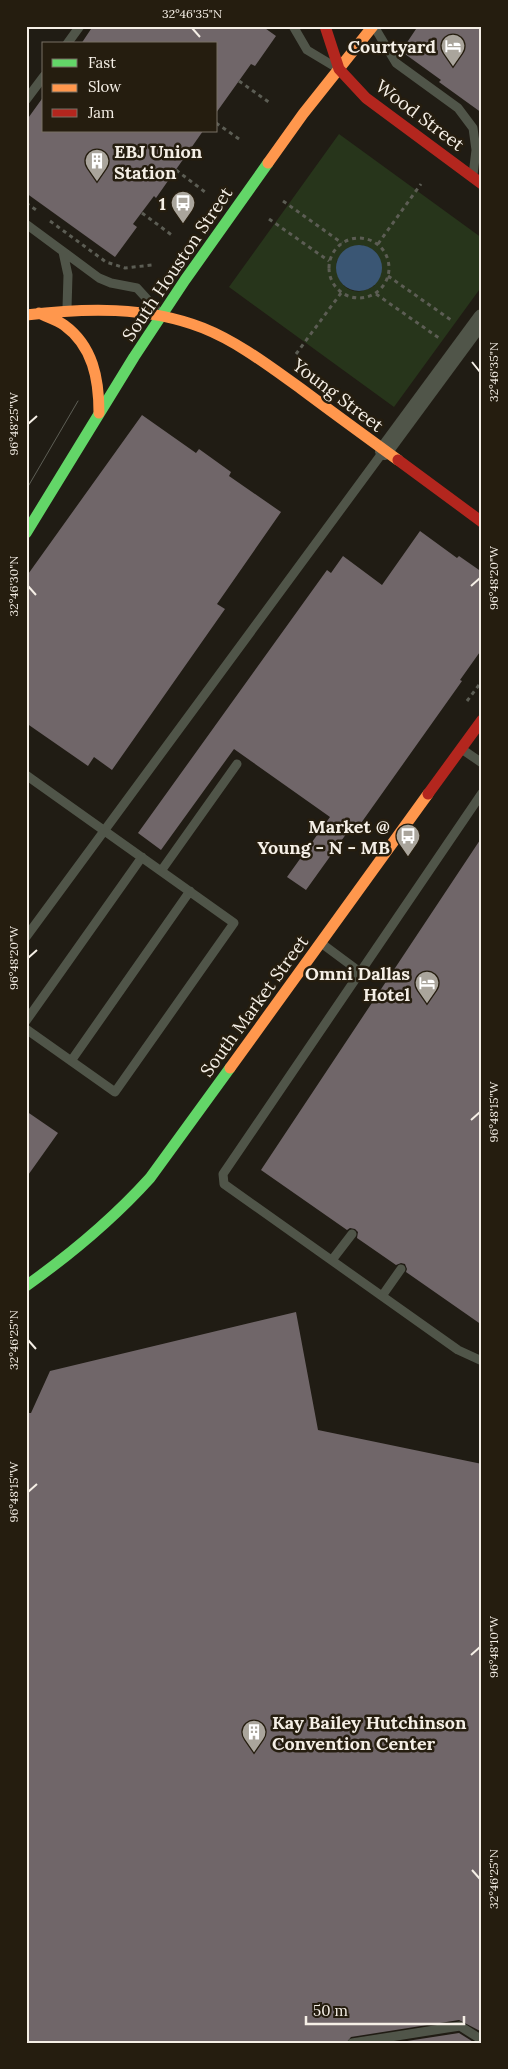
<svg xmlns="http://www.w3.org/2000/svg" width="508" height="2069" font-family="Lora,serif">
<rect width="100%" height="100%" fill="#201c14"/>
<!-- green -->
<path fill="#27351b" fill-rule="evenodd" d="M339,134L482,238V286L394,407L229,287ZM362,245L376,252L375,285C354,301 333,285 337,260Z"/>
<!-- water -->
<path fill="#3a5674" d="M336 268a23 23 0 1 1 46 0a23 23 0 1 1-46 0Z"/>
<!-- building -->
<path fill="#706669" d="M93,26H262L276,36L255,66L251,64L216,113V44H81Z
M418,26H482V113L439,82L441,80L405,54L404,47Z
M44,96V131H203L156,198L154,196L133,224L137,227L115,257L26,193V121Z
M142,415L196,453L199,449L231,472L229,476L281,512L217,604L225,609L112,770L94,757L88,766L26,723V577Z
M420,531L457,558L459,556L482,572V649L460,680L462,681L354,833L349,830L306,890L287,877L330,817L234,749L161,850L138,833L327,570L331,573L343,556L382,585Z
M482,837V1325L406,1272L407,1269L405,1264L401,1263L396,1265L357,1238L358,1232L355,1229L350,1228L347,1230L261,1170Z
M26,1111L58,1133L26,1178Z
M296,1312L318,1430L482,1464V2032L459,2020L351,2037L346,2043H26V1413H31L50,1371Z
M459,2033L475,2043H394Z"/>
<g fill="none" stroke-linecap="round" stroke-linejoin="round">
<!-- path -->
<path stroke="#5c5d54" stroke-width="3" stroke-dasharray="4 4" stroke-linecap="butt" d="M239,81L270,103
M216,123L242,141
M176,170L205,192
M283,201L342,243
M26,203L39,212
M142,213L173,236
M269,219L329,261
M50,221L106,262L125,268L152,265
M329 268a30 30 0 1 1 60 0a30 30 0 1 1-60 0Z
M378,244L421,184
M388,276L451,320
M376,294L439,338
M296,354L341,293
M467,701L482,681"/>
<!-- lane -->
<path stroke="#505549" stroke-width="9" d="M293,26L307,50L332,65
M375,28L396,63L458,108L473,128L476,150L473,175
M67,44L80,26
M26,100L44,76
M26,224L99,278L111,283L137,288L157,310
M63,252L68,275L67,308
M463,750L482,763
M26,775L234,923L115,1092L26,1029
M482,793L223,1174L224,1184L458,1350L482,1361
M161,871L237,764
M26,937L383,452
M321,943L360,972
M26,1021L142,857
M71,1061L190,891
M332,1260L352,1234
M382,1296L401,1269
M352,2043L460,2026L482,2040"/>
<!-- street -->
<path stroke="#505549" stroke-width="18" d="M384,451L482,318"/>
<!-- fast -->
<path stroke="#63d668" stroke-width="11" d="M26,533L134,357L185,280L268,163
M26,1286C71,1254 113,1219 150,1178L230,1068"/>
<!-- slow -->
<path stroke="#ff974d" stroke-width="11" d="M268,163L303,114L373,26
M39,313C47,317 57,320 64,325C93,346 99,379 99,413
M26,315C85,308 147,306 203,328C238,342 269,366 300,388C332,412 365,436 398,460
M230,1068L428,794"/>
<!-- jam -->
<path stroke="#b3261e" stroke-width="11" d="M325,26L339,69L366,98L482,184
M398,460L482,522
M428,794L482,720"/>
<!-- tram -->
<path stroke="#5d5e55" stroke-width="1" d="M26,490L78,401"/>
</g>
<!-- ticks -->
<path fill="none" stroke="#f5efe6" stroke-width="2" d="M192,28L200,37M472,362L480,372M28,424L37,416M28,586L36,595M471,586L480,578M28,958L37,950M471,1120L480,1112M28,1340L36,1349M28,1492L37,1484M471,1655L480,1647M472,1870L480,1879"/>
<!-- icons -->
<defs>
<symbol id="hotel-pin" viewBox="-11 -11 22 30"><path d="M0 17L-7.5 6A9.5 9.5 0 1 1 7.5 6Z" fill="#aaa59c" stroke="#251d0f"/><path d="M-6-4.5h1.5V1H6V5H4.5V3h-9V5H-6ZM-4 0a1.8 1.8 0 1 1 3.6 0ZM.5 0V-2.5h3Q6-2.5 6 0Z" fill="#fff"/></symbol>
<symbol id="building-pin" viewBox="-11 -11 22 30"><path d="M0 17L-7.5 6A9.5 9.5 0 1 1 7.5 6Z" fill="#aaa59c" stroke="#251d0f"/><path d="M-4-6H4V6H1V3H-1V6H-4ZM-2.5-4.3h1.7v1.8h-1.7ZM.8-4.3h1.7v1.8H.8ZM-2.5-1h1.7V.8h-1.7ZM.8-1h1.7V.8H.8Z" fill="#fff"/></symbol>
<symbol id="bus-pin" viewBox="-11 -11 22 30"><path d="M0 17L-7.5 6A9.5 9.5 0 1 1 7.5 6Z" fill="#aaa59c" stroke="#251d0f"/><path d="M-5-6H5V4H4V6H2V4H-2V6H-4V4H-5ZM-3.5-4V0h7V-4ZM-3.5 1.2v1.5H-2V1.2ZM2 1.2v1.5H3.5V1.2Z" fill="#fff"/></symbol>
</defs>
<g fill-rule="evenodd">
<use href="#hotel-pin" x="439" y="32" width="28" height="38"/>
<use href="#building-pin" x="83" y="147" width="28" height="38"/>
<use href="#bus-pin" x="169" y="189" width="28" height="38"/>
<use href="#bus-pin" x="394" y="822" width="28" height="38"/>
<use href="#hotel-pin" x="413" y="969" width="28" height="38"/>
<use href="#building-pin" x="240" y="1718" width="28" height="38"/>
</g>
<g text-anchor="middle" dominant-baseline="central" stroke-width="5" stroke-linejoin="round" paint-order="stroke">
<!-- poi labels -->
<g font-size="18" font-weight="bold" fill="#f5efe6" stroke="#251d0f" text-anchor="end">
<text x="436" y="46">Courtyard</text>
<text x="114" y="151" text-anchor="start">EBJ Union<tspan x="114" dy="21">Station</tspan></text>
<text x="166" y="203">1</text>
<text x="390" y="826">Market @<tspan x="390" dy="21">Young - N - MB</tspan></text>
<text x="410" y="973">Omni Dallas<tspan x="410" dy="21">Hotel</tspan></text>
<text x="272" y="1722" text-anchor="start">Kay Bailey Hutchinson<tspan x="272" dy="21">Convention Center</tspan></text>
</g>
<!-- street labels -->
<g font-size="18" fill="#f5efe6" stroke="#251d0f">
<text transform="translate(420 115) rotate(37)">Wood Street</text>
<text transform="translate(177 264) rotate(-56)">South Houston Street</text>
<text transform="translate(338 395) rotate(37)">Young Street</text>
<text transform="translate(254 1006) rotate(-54)">South Market Street</text>
</g>
</g>
<!-- border -->
<rect width="508" height="2069" fill="none" stroke="#251d0f" stroke-width="55"/>
<!-- legend -->
<rect x="42" y="42" width="175" height="90" fill="#251d0f" stroke="#787165"/>
<rect x="52" y="59" width="25" height="8" fill="#63d668" stroke="#787165"/>
<text x="88" y="68" font-size="15" fill="#f5efe6">Fast</text>
<rect x="52" y="84" width="25" height="8" fill="#ff974d" stroke="#787165"/>
<text x="88" y="92" font-size="15" fill="#f5efe6">Slow</text>
<rect x="52" y="109" width="25" height="8" fill="#b3261e" stroke="#787165"/>
<text x="88" y="118" font-size="15" fill="#f5efe6">Jam</text>
<!-- scale -->
<path d="M306 2016v8h158v-8" fill="none" stroke="#f5efe6" stroke-width="2.5"/>
<text x="313" y="2016" font-size="15" fill="#f5efe6" stroke="#251d0f" stroke-width="4" paint-order="stroke">50 m</text>
<rect x="28" y="28" width="452" height="2014" fill="none" stroke="#f5efe6" stroke-width="2"/>
<g font-size="12" text-anchor="middle" fill="#f5efe6">
<text x="192" y="18">32°46'35"N</text>
<text transform="translate(494 372) rotate(-90)" y="4">32°46'35"N</text>
<text transform="translate(14 424) rotate(-90)" y="4">96°48'25"W</text>
<text transform="translate(494 578) rotate(-90)" y="4">96°48'20"W</text>
<text transform="translate(14 586) rotate(-90)" y="4">32°46'30"N</text>
<text transform="translate(14 958) rotate(-90)" y="4">96°48'20"W</text>
<text transform="translate(494 1112) rotate(-90)" y="4">96°48'15"W</text>
<text transform="translate(14 1340) rotate(-90)" y="4">32°46'25"N</text>
<text transform="translate(14 1492) rotate(-90)" y="4">96°48'15"W</text>
<text transform="translate(494 1647) rotate(-90)" y="4">96°48'10"W</text>
<text transform="translate(494 1879) rotate(-90)" y="4">32°46'25"N</text>
</g>
</svg>
